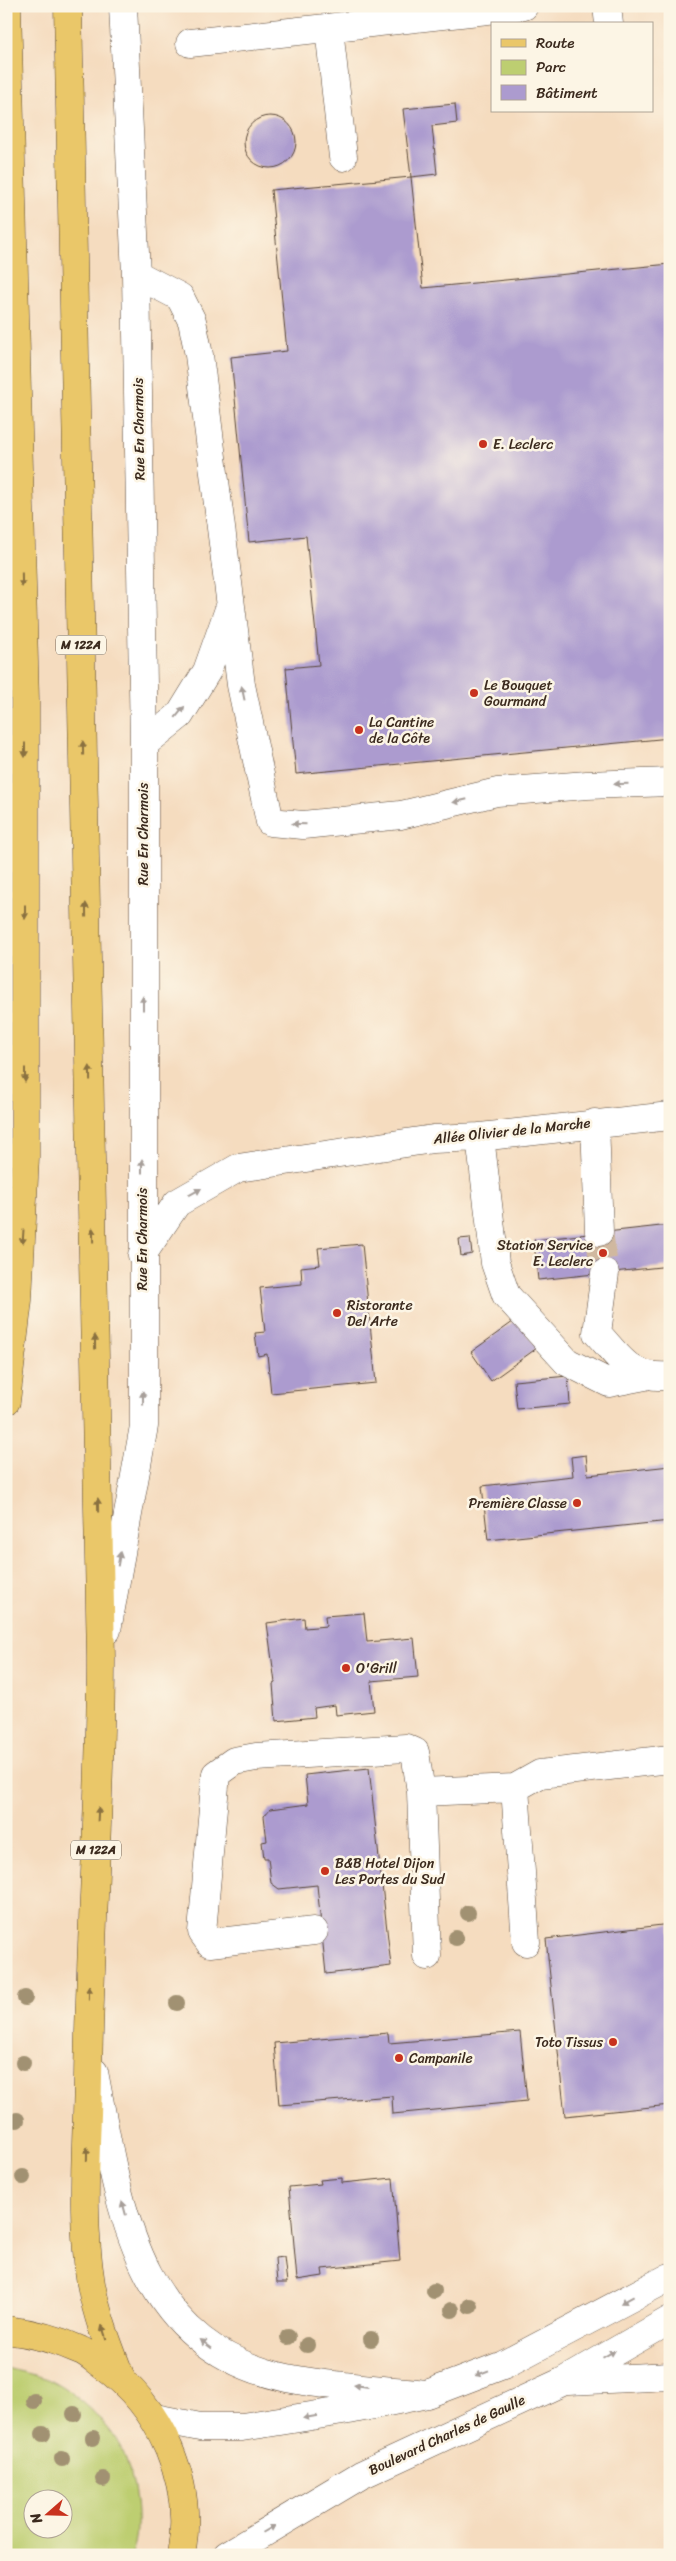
<svg xmlns="http://www.w3.org/2000/svg" width="676" height="2561" font-family="Sriracha,sans-serif">
<rect width="100%" height="100%" fill="#fcf5e5"/>
<filter id="ink" filterUnits="userSpaceOnUse"><feTurbulence type="fractalNoise" baseFrequency=".02" numOctaves="2"/><feDisplacementMap in="SourceGraphic" scale="10" xChannelSelector="R" yChannelSelector="G"/><feConvolveMatrix kernelMatrix="1 2 1 2 8 2 1 2 1" color-interpolation-filters="sRGB"/></filter>
<filter id="wash" filterUnits="userSpaceOnUse"><feTurbulence type="fractalNoise" baseFrequency=".0096" numOctaves="4" result="noise"/><feDisplacementMap in="SourceGraphic" scale="20" xChannelSelector="R" yChannelSelector="G"/><feGaussianBlur stdDeviation="1.12" result="paint"/><feColorMatrix in="noise" values="0 0 0 0 0 0 0 0 0 0 0 0 0 0 0 0 0 1.4 0 .05"/><feComposite in="paint" operator="in"/></filter>
<g filter="url(#wash)">
<rect width="100%" height="100%" fill="#f5dcbf"/>
<!-- green -->
<path fill="#bdce71" stroke="#7c7c48" fill-rule="evenodd" d="M6,2368C20,2372 35,2374 47,2379C74,2390 109,2423 122,2450C135,2477 143,2525 132,2555H6ZM32,2498H62V2528H32Z"/>
<g id="blocks">
<!-- building -->
<path fill="#ac9bcf" d="M455,104L457,123L432,126L437,174L411,177L403,109Z
M244 142a26 26 0 1 1 52 0a26 26 0 1 1-52 0Z
M411,177L423,288L670,264V738L296,774L286,668L319,665L306,536L249,542L231,357L287,351L271,190Z
M670,1225V1266L538,1280L534,1240Z
M470,1238L472,1254L461,1256L459,1239Z
M362,1244L376,1383L271,1393L267,1354L258,1356L255,1333L265,1332L260,1288L302,1284L301,1267L320,1265L318,1248Z
M517,1319L537,1348L491,1381L471,1352Z
M568,1376L570,1404L517,1409L514,1381Z
M586,1455L588,1475L670,1466V1521L488,1540L482,1486L573,1476L571,1457Z
M364,1613L367,1642L414,1638L418,1677L371,1681L374,1711L336,1715L335,1705L314,1708L315,1717L276,1721L273,1684L275,1683L267,1623L304,1618L305,1628L326,1626L325,1616Z
M369,1768L391,1966L326,1974L317,1885L279,1889L271,1883L268,1858H264L262,1842L267,1841L264,1816L270,1809L308,1804L305,1775Z
M670,1924V2105L565,2116L546,1939Z
M520,2032L527,2101L393,2114L392,2096L279,2105L274,2043L388,2033L389,2043Z
M342,2178V2183L393,2178L400,2261L322,2269L323,2276L297,2280L289,2187L321,2184L320,2180Z
M284,2257L287,2283H277L275,2258Z"/>
</g>
</g>
<g filter="url(#ink)">
<use href="#blocks" fill-opacity="0" stroke="#574536" stroke-width="1"/>
<g fill="none" stroke-linecap="round" stroke-linejoin="round">
<!-- minor-tunnel -->
<path stroke="#d0b89f" stroke-width="28" stroke-dasharray="28 14" stroke-linecap="butt" d="M599,1232L605,1273"/>
<defs>
<path id="minor" d="M607,6L609,24
M329,28L343,157
M190,43L524,6
M136,274L180,297L192,321L199,355L241,685L270,822L303,825L401,815L497,792L587,785L670,782
M144,744L180,715L207,671L229,609
M595,1123L599,1232
M480,1137L495,1263L506,1295L567,1362L609,1383L645,1376
M142,1255L177,1203L238,1168L433,1139L480,1137L670,1116
M605,1273L597,1333C622,1360 630,1379 670,1376
M107,1630L144,1426V744L136,274L123,6
M421,1792L427,1956
M314,1931L210,1943L202,1932L216,1774L234,1761L256,1757L406,1748L415,1752L421,1792L515,1788
M526,1942L515,1788L540,1774L670,1759
M94,2072C119,2201 133,2346 287,2378C331,2387 382,2389 427,2394
M568,2381L670,2376
M155,2418L200,2427H242L349,2410L427,2394L503,2365L670,2277
M227,2555L361,2475L562,2382L670,2320"/>
<path id="major" d="M68,6L101,1658C101,1798 90,1937 88,2077C87,2145 80,2217 91,2284C97,2317 109,2347 121,2378
M6,1401L18,1300L25,1157V701L7,6
M6,2330C32,2333 56,2339 80,2350C88,2353 95,2360 102,2365C161,2406 195,2483 181,2555"/>
</defs>
<!-- minor casing -->
<use href="#minor" stroke="#574536" stroke-width="29"/>
<!-- major casing -->
<use href="#major" stroke="#574536" stroke-width="29"/>
<!-- minor -->
<use href="#minor" stroke="#fff" stroke-width="28"/>
<!-- major -->
<use href="#major" stroke="#eac769" stroke-width="28"/>
</g>
<!-- trees -->
<g fill="#a19172">
<circle cx="468" cy="1913" r="8"/>
<circle cx="456" cy="1938" r="8"/>
<circle cx="25" cy="1998" r="8"/>
<circle cx="177" cy="2003" r="8"/>
<circle cx="23" cy="2063" r="8"/>
<circle cx="17" cy="2120" r="8"/>
<circle cx="23" cy="2177" r="8"/>
<circle cx="434" cy="2291" r="8"/>
<circle cx="470" cy="2306" r="8"/>
<circle cx="452" cy="2310" r="8"/>
<circle cx="288" cy="2337" r="8"/>
<circle cx="371" cy="2339" r="8"/>
<circle cx="307" cy="2345" r="8"/>
<circle cx="34" cy="2401" r="8"/>
<circle cx="74" cy="2414" r="8"/>
<circle cx="43" cy="2434" r="8"/>
<circle cx="93" cy="2438" r="8"/>
<circle cx="62" cy="2459" r="8"/>
<circle cx="103" cy="2479" r="8"/>
</g>
<!-- one-way arrows -->
<defs><path id="oneway-solid" d="M-6-.8H1V-3.2L6.5 0L1 3.2V.8H-6Z" transform="scale(1.25)"/></defs>
<g fill="#8a7140">
<use href="#oneway-solid" transform="translate(22 580) rotate(89)"/>
<use href="#oneway-solid" transform="translate(83 748) rotate(-91)"/>
<use href="#oneway-solid" transform="translate(25 750) rotate(90)"/>
<use href="#oneway-solid" transform="translate(86 910) rotate(-91)"/>
<use href="#oneway-solid" transform="translate(25 912) rotate(90)"/>
<use href="#oneway-solid" transform="translate(90 1073) rotate(-91)"/>
<use href="#oneway-solid" transform="translate(25 1075) rotate(90)"/>
<use href="#oneway-solid" transform="translate(93 1235) rotate(-91)"/>
<use href="#oneway-solid" transform="translate(23 1237) rotate(94)"/>
<use href="#oneway-solid" transform="translate(95 1342) rotate(-91)"/>
<use href="#oneway-solid" transform="translate(98 1505) rotate(-91)"/>
<use href="#oneway-solid" transform="translate(98 1814) rotate(-87)"/>
<use href="#oneway-solid" transform="translate(89 1993) rotate(-89)"/>
<use href="#oneway-solid" transform="translate(87 2154) rotate(-89)"/>
<use href="#oneway-solid" transform="translate(104 2332) rotate(-108)"/>
</g>
<g fill="#a79f9a">
<use href="#oneway-solid" transform="translate(243 693) rotate(-102)"/>
<use href="#oneway-solid" transform="translate(180 712) rotate(-51)"/>
<use href="#oneway-solid" transform="translate(621 784) rotate(178)"/>
<use href="#oneway-solid" transform="translate(460 801) rotate(167)"/>
<use href="#oneway-solid" transform="translate(299 824) rotate(-179)"/>
<use href="#oneway-solid" transform="translate(143 1003) rotate(-90)"/>
<use href="#oneway-solid" transform="translate(142 1166) rotate(-90)"/>
<use href="#oneway-solid" transform="translate(195 1192) rotate(-29)"/>
<use href="#oneway-solid" transform="translate(143 1398) rotate(-91)"/>
<use href="#oneway-solid" transform="translate(119 1559) rotate(-80)"/>
<use href="#oneway-solid" transform="translate(124 2208) rotate(-105)"/>
<use href="#oneway-solid" transform="translate(627 2300) rotate(152)"/>
<use href="#oneway-solid" transform="translate(206 2344) rotate(-143)"/>
<use href="#oneway-solid" transform="translate(609 2354) rotate(-30)"/>
<use href="#oneway-solid" transform="translate(482 2373) rotate(159)"/>
<use href="#oneway-solid" transform="translate(361 2386) rotate(-173)"/>
<use href="#oneway-solid" transform="translate(310 2417) rotate(170)"/>
<use href="#oneway-solid" transform="translate(269 2529) rotate(-30)"/>
</g>
</g>
<!-- markers -->
<g fill="#c8321e" stroke="#fcf5e5" stroke-width="2">
<circle cx="483" cy="444" r="5"/>
<circle cx="474" cy="693" r="5"/>
<circle cx="359" cy="730" r="5"/>
<circle cx="603" cy="1253" r="5"/>
<circle cx="337" cy="1313" r="5"/>
<circle cx="577" cy="1503" r="5"/>
<circle cx="346" cy="1668" r="5"/>
<circle cx="325" cy="1871" r="5"/>
<circle cx="613" cy="2042" r="5"/>
<circle cx="399" cy="2058" r="5"/>
</g>
<g text-anchor="middle" dominant-baseline="central" stroke-width="5" stroke-linejoin="round" paint-order="stroke">
<!-- shield labels -->
<g fill="#fcf5e5" stroke="#75675a" stroke-width="1">
<rect x="56" y="635.5" width="50" height="19" rx="4"/>
<rect x="71" y="1840.5" width="50" height="19" rx="4"/>
</g>
<g font-size="12" font-weight="bold" fill="#3b2a1e">
<text x="81" y="645">M 122A</text>
<text x="96" y="1850">M 122A</text>
</g>
<!-- street labels -->
<g font-size="14" fill="#3b2a1e" stroke="#fcf5e5">
<text transform="translate(139 429) rotate(-91)">Rue En Charmois</text>
<text transform="translate(143 834) rotate(-90)">Rue En Charmois</text>
<text transform="translate(512 1131) rotate(-6)">Allée Olivier de la Marche</text>
<text transform="translate(142 1239) rotate(-90)">Rue En Charmois</text>
<text transform="translate(447 2435) rotate(-25)">Boulevard Charles de Gaulle</text>
</g>
<!-- poi labels -->
<g font-size="14" fill="#3b2a1e" stroke="#fcf5e5" text-anchor="start">
<text x="493" y="444">E. Leclerc</text>
<text x="484" y="685">Le Bouquet<tspan x="484" dy="16">Gourmand</tspan></text>
<text x="369" y="722">La Cantine<tspan x="369" dy="16">de la Côte</tspan></text>
<text x="593" y="1245" text-anchor="end">Station Service<tspan x="593" dy="16">E. Leclerc</tspan></text>
<text x="347" y="1305">Ristorante<tspan x="347" dy="16">Del Arte</tspan></text>
<text x="567" y="1503" text-anchor="end">Première Classe</text>
<text x="356" y="1668">O'Grill</text>
<text x="335" y="1863">B&amp;B Hotel Dijon<tspan x="335" dy="16">Les Portes du Sud</tspan></text>
<text x="603" y="2042" text-anchor="end">Toto Tissus</text>
<text x="409" y="2058">Campanile</text>
</g>
</g>
<!-- margin -->
<rect width="676" height="2561" fill="none" stroke="#fcf5e5" stroke-width="25"/>
<!-- legend -->
<rect x="491" y="22" width="162" height="90" fill="#fcf5e5" stroke="#afa495"/>
<rect x="501" y="39" width="25" height="8" fill="#eac769" stroke="#afa495"/>
<text x="536" y="48" font-size="15" fill="#3b2a1e">Route</text>
<rect x="501" y="60" width="25" height="15" fill="#bdce71" stroke="#afa495"/>
<text x="536" y="72" font-size="15" fill="#3b2a1e">Parc</text>
<rect x="501" y="85" width="25" height="15" fill="#ac9bcf" stroke="#afa495"/>
<text x="536" y="98" font-size="15" fill="#3b2a1e">Bâtiment</text>
<!-- north arrow -->
<g transform="translate(48 2514) rotate(250)"><circle r="24" fill="#fcf5e5" stroke="#afa495"/>
<path d="M0-4L9 19L0 12L-9 19Z" fill="#c8321e"/>
<text y="-8" font-size="14" font-weight="bold" text-anchor="middle" fill="#3b2a1e">N</text>
</g>
</svg>
